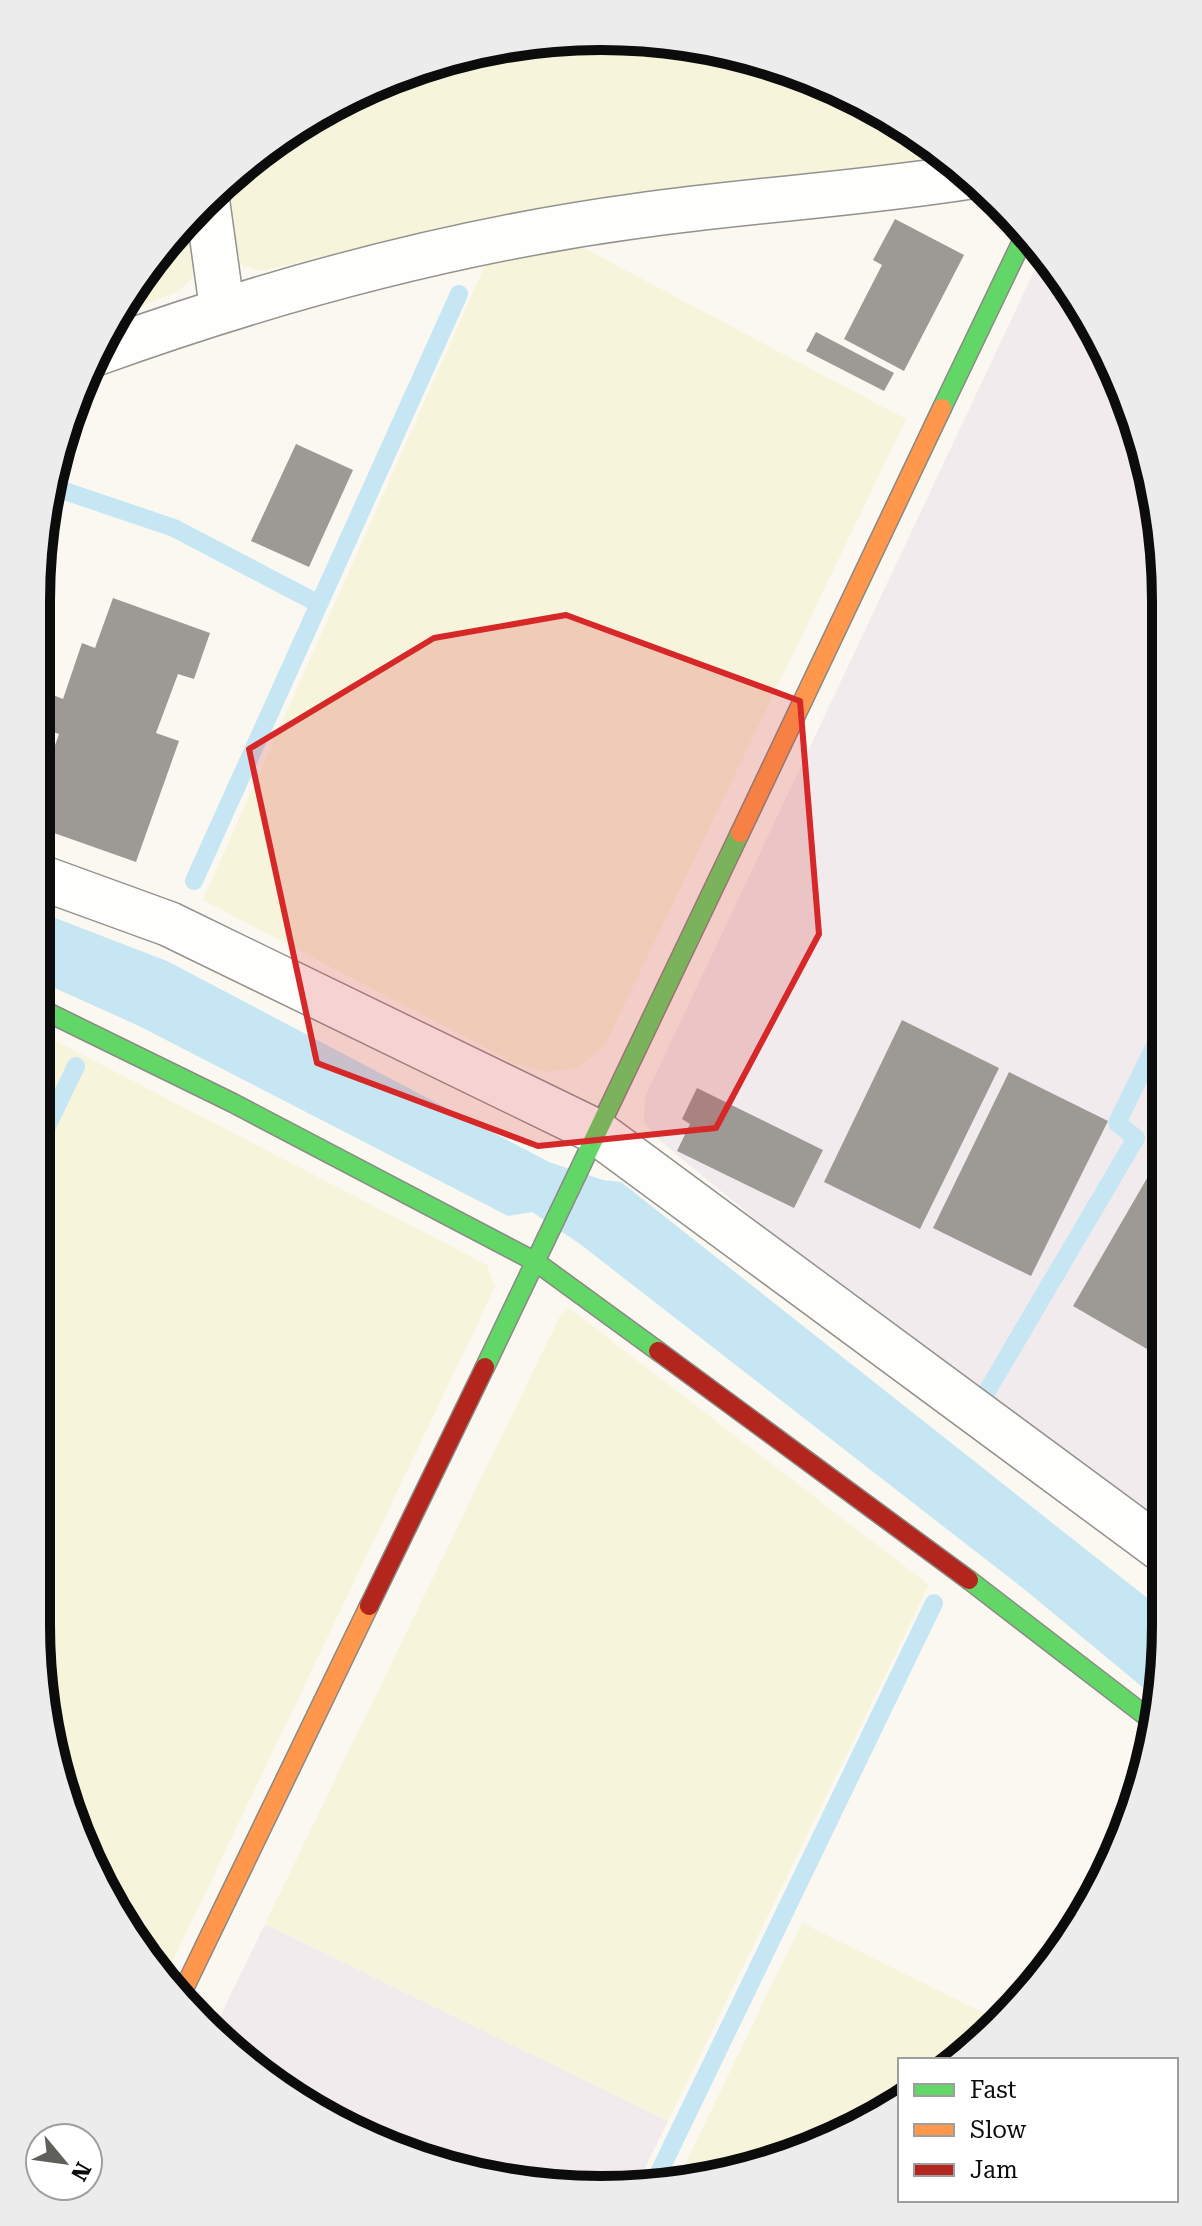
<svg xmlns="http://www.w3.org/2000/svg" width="1202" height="2226" font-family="'Roboto Serif',serif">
<rect width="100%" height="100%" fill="#faf8f0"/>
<!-- industrial -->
<path fill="#f1ebed" d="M1038,263L1058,273L1071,287L1136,419L1161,528L1164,1534L968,1395L658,1139L644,1122L645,1097Z
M265,1924L668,2121L635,2188L455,2171L287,2095L215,2027Z"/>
<!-- farmland -->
<path fill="#f7f4dc" d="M564,37L674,41L782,66L883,111L948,158L716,183L498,216L261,271L238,264L229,255L219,188L257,153L351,94L454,55Z
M190,216L195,251L192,279L178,291L112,319L176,229Z
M576,244L906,419L605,1045L578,1068L546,1072L518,1065L203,900L486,263Z
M37,1031L487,1265L495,1287L164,1979L153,1969L66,1807L36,1625Z
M569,1308L929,1585L668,2121L265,1924L560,1316Z
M802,1923L998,2020L974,2049L957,2060H900V2095L818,2147L678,2179Z"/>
<!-- water -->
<path fill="#c6e6f4" d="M37,911L167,961L549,1162L603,1180L621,1182L1165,1612V1661L1158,1700L1024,1589L580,1244L532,1212L508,1216L139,1026L37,980Z"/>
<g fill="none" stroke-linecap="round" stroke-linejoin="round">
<!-- stream -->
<path stroke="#c6e6f4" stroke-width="18" d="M50,486L174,528L319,604
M194,881L459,294
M37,1147L76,1066
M986,1393L1136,1138L1117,1123L1163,1029
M653,2185L934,1603"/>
</g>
<!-- building -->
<path fill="#9d9a96" d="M895,219L964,255L904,371L844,339L882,265L873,260Z
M816,332L894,373L884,391L806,351Z
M296,444L353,470L309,567L251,541Z
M113,598L210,633L194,679L178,674L156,733L179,741L136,862L37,827V796L59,734L41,728L53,695L63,699L82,643L95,648Z
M902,1020L999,1068L920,1229L824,1182Z
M1009,1072L1108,1121L1031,1276L933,1228Z
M697,1088L823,1150L794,1208L677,1151L690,1124L682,1119Z
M1157,1161L1163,1164L1164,1320L1147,1349L1073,1306Z"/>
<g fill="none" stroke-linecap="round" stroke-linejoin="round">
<defs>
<path id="street" d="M207,200L222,308
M97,353C272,290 452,241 636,216C748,200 861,194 973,176
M37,876L169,924L595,1131L1164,1551"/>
<path id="fast" d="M942,408L1025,235
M37,1007L233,1103L536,1262L658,1351
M485,1367L740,833
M969,1580L1155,1723"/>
<path id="slow" d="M740,833L942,408
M181,1995L369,1606"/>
<path id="jam" d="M658,1351L969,1580
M369,1606L485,1367"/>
</defs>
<!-- street casing -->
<use href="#street" stroke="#93928f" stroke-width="47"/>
<!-- fast casing -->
<use href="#fast" stroke="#8a8985" stroke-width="21"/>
<!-- slow casing -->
<use href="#slow" stroke="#8a8985" stroke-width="21"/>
<!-- jam casing -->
<use href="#jam" stroke="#8a8985" stroke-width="21"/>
<!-- street -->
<use href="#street" stroke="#fefefd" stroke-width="44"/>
<!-- fast -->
<use href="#fast" stroke="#63d668" stroke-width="18"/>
<!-- slow -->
<use href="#slow" stroke="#ff974d" stroke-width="18"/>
<!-- jam -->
<use href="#jam" stroke="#b3261e" stroke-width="18"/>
</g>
<!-- marked area -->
<path fill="#d62828" fill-opacity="0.2" stroke="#d62828" stroke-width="6" stroke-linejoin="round" d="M566,615L800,701L819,934L716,1128L538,1146L317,1063L249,749L434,638Z"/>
<!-- crop -->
<path d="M0 0H1202V2226H0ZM601 50H601A551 551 0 0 1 1152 601V1625A551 551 0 0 1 601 2176H601A551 551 0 0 1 50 1625V601A551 551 0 0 1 601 50Z" fill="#ececec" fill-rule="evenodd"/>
<path fill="none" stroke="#0c0c0c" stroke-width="10" d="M601 50H601A551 551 0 0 1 1152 601V1625A551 551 0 0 1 601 2176H601A551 551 0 0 1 50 1625V601A551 551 0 0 1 601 50Z"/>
<!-- legend -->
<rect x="898" y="2058" width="280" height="144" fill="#ffffff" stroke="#9e9e9e" stroke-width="2"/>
<rect x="914" y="2084" width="40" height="12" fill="#63d668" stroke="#9e9e9e" stroke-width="2"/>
<text x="970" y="2098" font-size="24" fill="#0c0c0c">Fast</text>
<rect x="914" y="2124" width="40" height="12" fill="#ff974d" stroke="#9e9e9e" stroke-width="2"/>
<text x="970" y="2138" font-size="24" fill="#0c0c0c">Slow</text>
<rect x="914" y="2164" width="40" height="12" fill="#b3261e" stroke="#9e9e9e" stroke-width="2"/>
<text x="970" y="2178" font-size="24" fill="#0c0c0c">Jam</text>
<!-- north arrow -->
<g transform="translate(64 2162) rotate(119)"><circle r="38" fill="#ffffff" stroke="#9e9e9e" stroke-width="2"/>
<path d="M0-6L14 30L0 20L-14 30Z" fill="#5f5f5c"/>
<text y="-12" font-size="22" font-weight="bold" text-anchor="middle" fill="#0c0c0c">N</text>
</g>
</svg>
